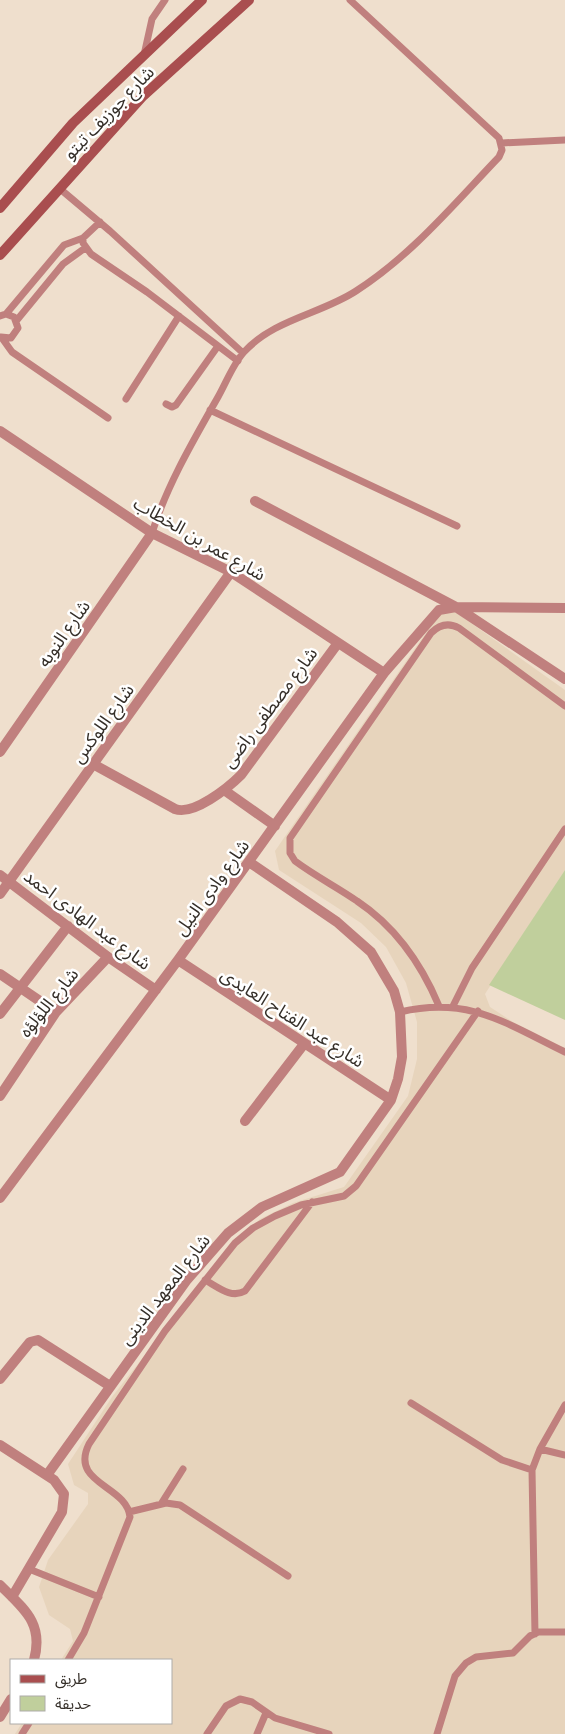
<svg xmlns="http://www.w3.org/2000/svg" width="565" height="1734" font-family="'PT Serif','Noto Sans Arabic',serif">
<rect width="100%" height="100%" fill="#efdfcd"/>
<!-- built -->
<path fill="#e7d4bc" d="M454,611L565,690V870L485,994L490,1007L513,1022L565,1048V1734H15L22,1723H171V1660H61L73,1641L70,1629L49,1615L39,1587L48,1560L88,1504V1493L74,1485L68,1464L112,1397L231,1245L260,1219L293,1203L344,1187L408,1096L417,1059V1022L406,983L386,947L361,923L279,870L275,851L440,612Z"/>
<!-- green -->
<path fill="#c0cf9c" d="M565,870V1020L489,985Z"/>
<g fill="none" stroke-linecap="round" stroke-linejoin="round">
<!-- lane -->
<path stroke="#c0807e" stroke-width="7" d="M144,55L152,19L165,0
M502,143L565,140
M59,188L110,231L243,353
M100,222L83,238V243L91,254L147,292L238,361
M0,316L6,314L64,245L83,238
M17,320L63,264L85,248
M1,337L11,338L18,328L14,317L6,314
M2,338L12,352L108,418
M126,399L179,316
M166,404L172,407L176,405L218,346
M210,410L457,526
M152,533C167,485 193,441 218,397C226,383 233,364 244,352C274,319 321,314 356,291C412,255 454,204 499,157L502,150L499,138L350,0
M439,1006C421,963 396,927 357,901C337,887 315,876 295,861L290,853V838L431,633C439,625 448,622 459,628L565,706
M453,1006L472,968L565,829
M400,1012C469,996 505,1023 565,1052
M205,1280C218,1287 231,1299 245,1291L312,1202
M411,1403L502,1460L532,1470
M540,1449L565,1455
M161,1504L183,1469
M129,1512L166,1503L180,1505L288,1576
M29,1569L99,1597
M535,1634L532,1470L540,1449L565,1405
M68,1660L84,1633L130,1517C127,1485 69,1484 89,1444L165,1331L235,1243L253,1228L275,1216L301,1205L344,1196L356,1186L478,1011
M22,1734L29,1723
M207,1734L226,1706L240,1699L252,1702L275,1718L329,1734
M257,1734L266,1713
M437,1734L455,1676L466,1663L476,1657L513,1653L530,1636L538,1632H565"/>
<!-- street -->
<path stroke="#c0807e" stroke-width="10" d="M0,431L152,533L231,572L384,673
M255,501L456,607L565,608
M0,752L152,533
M93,764L175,809C193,816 228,788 241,775L338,643
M224,790L275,826
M0,875L108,957L156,990
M0,894L231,572
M178,960L391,1100
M0,974L56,1012
M0,1014L68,926
M0,1096L56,1012L108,957
M245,1121L304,1044
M0,1198L178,960L384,673L439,610L456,607L565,679
M0,1379L30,1342L38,1340L110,1386
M0,1445L54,1480L64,1494L62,1512L12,1597
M47,1475L186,1281L228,1233L262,1207L340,1172L391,1100L398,1079L402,1057L400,1012L394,991L371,952L337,922L249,862
M0,1585C24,1609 44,1623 34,1660
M0,1717L11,1699"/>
<!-- secondary -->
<path stroke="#a94e4f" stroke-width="10" d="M0,208L73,123L202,0
M0,255L143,96L249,0"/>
</g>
<g text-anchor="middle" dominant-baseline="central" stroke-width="5" stroke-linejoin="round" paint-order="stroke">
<!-- street labels -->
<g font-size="18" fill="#352f29" stroke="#fff">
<text transform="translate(108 112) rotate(-46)">شارع جوزيف تيتو</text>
<text transform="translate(200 538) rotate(30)">شارع عمر بن الخطاب</text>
<text transform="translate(63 633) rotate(-55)">شارع النوبه</text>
<text transform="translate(269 707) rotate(-53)">شارع مصطفى راضى</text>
<text transform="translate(102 723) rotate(-54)">شارع اللوكس</text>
<text transform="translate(211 887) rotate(-54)">شارع وادى النيل</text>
<text transform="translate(88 919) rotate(37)">شارع عبد الهادى احمد</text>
<text transform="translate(48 1002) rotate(-51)">شارع اللؤلؤه</text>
<text transform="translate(293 1017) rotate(33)">شارع عبد الفتاح العايدى</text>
<text transform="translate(164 1289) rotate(-52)">شارع المعهد الدينى</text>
</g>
</g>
<!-- legend -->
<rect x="10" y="1659" width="162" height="65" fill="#ffffff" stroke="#aeaca9"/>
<rect x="20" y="1675" width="25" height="8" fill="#a94e4f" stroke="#aeaca9"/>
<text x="55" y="1684" font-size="15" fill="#352f29">طريق</text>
<rect x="20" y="1696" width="25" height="15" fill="#c0cf9c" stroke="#aeaca9"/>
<text x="55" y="1709" font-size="15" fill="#352f29">حديقة</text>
</svg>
